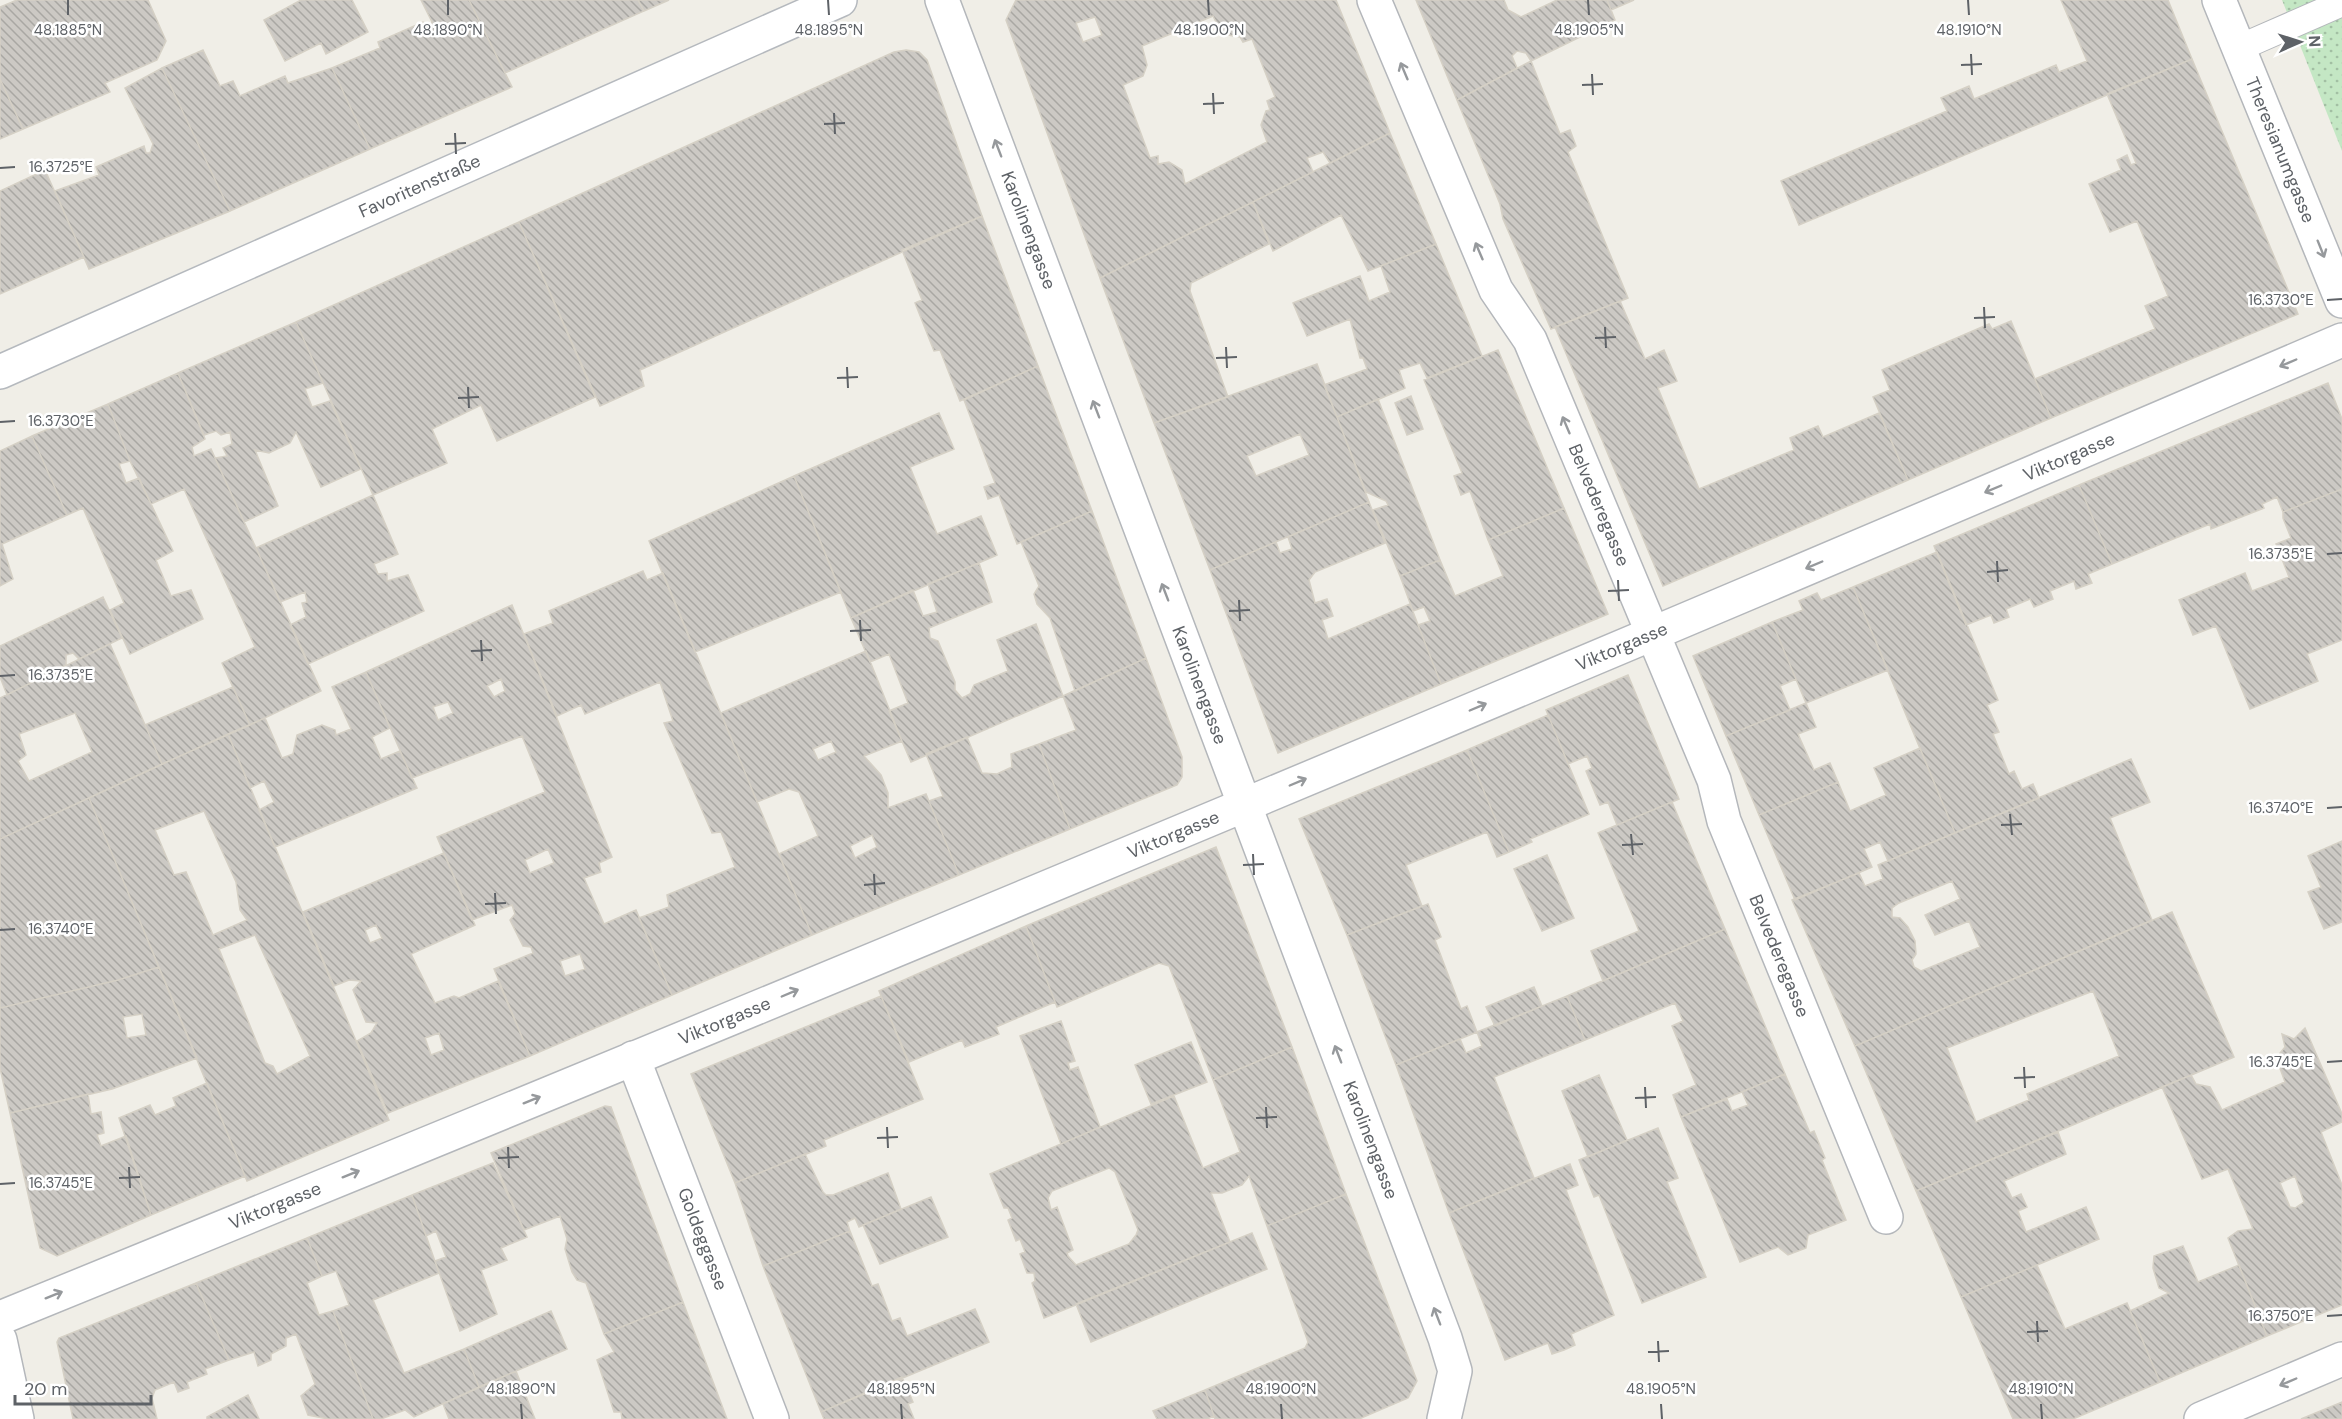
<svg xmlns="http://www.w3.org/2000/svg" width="2342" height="1419" font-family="'DM Sans',sans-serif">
<defs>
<pattern id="park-dots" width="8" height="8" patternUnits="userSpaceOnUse" patternTransform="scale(1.5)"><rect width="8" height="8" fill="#c4e7c4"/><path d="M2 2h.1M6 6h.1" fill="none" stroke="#a2bfa3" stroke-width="1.8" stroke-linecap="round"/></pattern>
<pattern id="building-back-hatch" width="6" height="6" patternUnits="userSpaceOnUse" patternTransform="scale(1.5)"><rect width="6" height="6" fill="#ccc9c4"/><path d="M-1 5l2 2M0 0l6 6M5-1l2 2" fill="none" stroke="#a9a7a3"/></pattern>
</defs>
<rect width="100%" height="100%" fill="#f0eee7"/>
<!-- park -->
<path fill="url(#park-dots)" d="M2282,0H2342V151Z"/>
<!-- building -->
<path fill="url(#building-back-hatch)" stroke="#d5d0c5" stroke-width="1.5" fill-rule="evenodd" d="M17,0H148L166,41L157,60L105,83L110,92L23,129L0,79V7Z
M352,0L368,32L326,54L321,43L285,61L264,20L301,0Z
M421,0H469L512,87L370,149L332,68L380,48L378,42L423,22L430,27L432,22Z
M469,0H638L644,11L505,73Z
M638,0H669L644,11Z
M1016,0H1336L1390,133L1330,163L1323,152L1307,158L1313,172L1100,278L1006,20ZM1213,16L1222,34L1240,37L1243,42L1252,39L1275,97L1267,101L1270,110L1266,111L1261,125L1267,142L1185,184L1182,170L1169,162L1158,164V156L1150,158L1123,85L1143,76L1147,65L1142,46ZM1095,17L1102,35L1083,42L1076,23Z
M1416,0H1504L1508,10L1521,17L1557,0H1607L1615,20L1531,61L1526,53L1517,51L1512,56L1517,68L1457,100Z
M1607,0H1634L1611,10Z
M2061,0H2168L2192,59L1799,225L1781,181L1947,111L1941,98L1969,86L1974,99L2056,65L2059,72L2087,61Z
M203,50L220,86L233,81L240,96L285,76L288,83L332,68L370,149L230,211L162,68Z
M906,50L919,52L927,60L982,216L640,370L644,386L600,406L519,222L894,52Z
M2192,59L2298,314L2051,418L2035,379L2155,329L2145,306L2168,296L2137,221L2110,232L2089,184L2121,170L2117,160L2127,155L2131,165L2136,163L2107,94Z
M1531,61L1560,134L1570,130L1576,146L1568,152L1628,298L1551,329L1503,219L1500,204L1457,100Z
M162,68L230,211L89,269L55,191L99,175L96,167L144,146L146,153H150L153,144L125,88Z
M0,79L23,129L0,139Z
M1390,133L1436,244L1368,271L1341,215L1273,251L1253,202Z
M45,170L84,257L0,294V191Z
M1253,202L1269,244L1191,283L1190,291L1228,397L1154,423L1100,278Z
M982,216L1038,366L960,401L940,350L934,351L915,303L922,300L902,250Z
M519,222L595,397L497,441L481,405L432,429L447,463L373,495L296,322Z
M1436,244L1482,356L1427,378L1420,363L1399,370L1405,388L1337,417L1324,385L1367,369L1363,358H1360L1350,319L1307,336L1293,303L1360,276L1369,301L1390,292L1381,266Z
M1620,301L1645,359L1664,350L1677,381L1658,388L1699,489L1794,450L1790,438L1818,426L1823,437L1879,413L1908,480L1663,586L1555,327Z
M2011,321L2051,418L1908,480L1873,397L1890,390L1882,370L1989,324L1992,329Z
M296,322L323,383L305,389L312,407L330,401L361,469L321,487L296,432L290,443L269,453L255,450L278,506L244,522L215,458L227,456L223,448L232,444L230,432L221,435L216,431L204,435L178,373Z
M1498,350L1564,508L1488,540L1470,491L1461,495L1454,476L1462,473L1424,380Z
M1317,364L1369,502L1210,570L1154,423ZM1300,434L1309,455L1256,476L1247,456Z
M1038,366L1092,511L1017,544L999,495L988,499L984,487L995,483L964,400Z
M178,373L205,439L192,447L194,456L211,449L321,691L250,725L222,663L255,647L184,489L151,504L130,461L108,404Z
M2328,383L2342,419V489L2283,512L2277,497L2262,504L2264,508L2211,529L2210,524L2112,564L2079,485Z
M1411,396L1423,429L1407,435L1395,403Z
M1378,399L1440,560L1400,576L1373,510L1388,505L1386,501L1366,492L1337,417Z
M108,404L130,461L119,464L126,483L139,478L173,551L156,560L171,596L191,590L203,619L130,654L110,610L124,603L83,508L67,515L32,436Z
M939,413L954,449L910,467L937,534L981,516L997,555L851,618L794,476Z
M32,436L67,515L2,544L13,579L0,586V451Z
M794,476L841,592L695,652L649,541Z
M2079,485L2112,564L2088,574L2092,583L2076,589L2074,581L2050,591L2053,599L2034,607L2030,599L2006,609L2009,617L1994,623L1991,615L1966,625L1934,546Z
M2342,489V640L2307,654L2318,681L2250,709L2216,626L2193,635L2179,600L2245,573L2252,591L2289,577L2276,544L2291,538L2283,518V512Z
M373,495L398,554L374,564L378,574L387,573V581L408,575L424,611L308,664L290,625L306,617L302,603L307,602L305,592L280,602L256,548Z
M1369,502L1385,543L1315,572L1309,580L1315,603L1327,599L1333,616L1322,620L1328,639L1410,604L1441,684L1278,753L1210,570L1276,542L1280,553L1292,549L1288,537Z
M1564,508L1608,614L1441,684L1418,625L1430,621L1424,607L1413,611L1400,576L1440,560L1455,596L1503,576L1488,540Z
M1092,511L1146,658L1075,691L1050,618L1037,604L1034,594L1039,586L1021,542Z
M1937,552L1998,700L1987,705L1999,732L1993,734L2009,774L2014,771L2022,789L2033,784L2039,798L1955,833L1853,587Z
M979,563L992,602L929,628L930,638L938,641L955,682V690L962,698L970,694L974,685L1008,671L997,640L1036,624L1063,696L911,762L889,711L908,703L889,654L870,662L851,618L913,590L923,616L937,612L928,584Z
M643,571L647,580L663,573L812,935L672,995L639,918L669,907L667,895L735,867L721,832L712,833L664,723L673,721L660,682L585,714L581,705L557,716L524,634L553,623L549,611Z
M1853,587L1888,670L1806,703L1772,622L1803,610L1799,601L1817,593L1821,600Z
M103,597L122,638L79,659L73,653L66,655V665L7,695L0,677V646Z
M512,605L612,857L599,863L601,872L584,878L604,924L636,910L672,995L530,1056L494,969L533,953L531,947L523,946L510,920L515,914L512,905L472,920L437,837L545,792L522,736L412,778L366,672ZM501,679L505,691L494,697L487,686ZM448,702L453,713L438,720L433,707ZM548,849L554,863L530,873L525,860ZM580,954L585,969L565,976L560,961Z
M1772,622L1796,679L1780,686L1790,710L1726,736L1693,656Z
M110,644L162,764L0,839V698ZM75,713L92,752L29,781L18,761L26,755L19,734Z
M866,651L902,741L864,756L881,775L888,793V808L926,794L959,875L812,935L779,854L818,836L799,792L789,789L757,802L721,713ZM831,741L836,752L818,760L813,749ZM872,835L877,847L855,858L850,846Z
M1146,658L1182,757V777L1177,785L1070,829L1039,744L1076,730L1063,696Z
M366,672L390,728L372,737L381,759L400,751L417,788L275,847L259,810L274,802L264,781L250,788L228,734L265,718L282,758L293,754L297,735L322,725L335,730L336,735L351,729L332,687Z
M1628,675L1679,799L1617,825L1608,802L1600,805L1586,771L1592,768L1587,756L1568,764L1546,710Z
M233,687L250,725L162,764L145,725Z
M1806,703L1816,727L1798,734L1814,770L1830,763L1838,782L1759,815L1726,736Z
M1548,715L1589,814L1530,839L1532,842L1509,852L1467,750Z
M228,734L389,1120L247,1181L89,798ZM204,811L236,882L240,910L247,920L213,935L186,872L174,875L155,830ZM255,935L310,1056L277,1074L273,1066L265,1063L219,949Z
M967,737L982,773L997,774L1012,767L1011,754L1039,744L1070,829L959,875L929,801L943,796L926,754Z
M1920,748L1955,833L1888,861L1880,842L1864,849L1872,867L1795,900L1759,815L1838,782L1850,811L1886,795L1874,768Z
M1467,750L1509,852L1497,857L1487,832L1406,865L1422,906L1347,935L1299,819Z
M2131,759L2150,802L2110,818L2152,920L1855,1046L1792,900L1859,873L1865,886L1883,879L1878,865ZM1952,881L1960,899L1925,915L1935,935L1969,921L1980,947L1921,971L1914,967L1912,960L1916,954L1915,941L1908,927L1900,918L1892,917V908L1899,903Z
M89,798L159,967L118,980L0,1008V839Z
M1672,802L1725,929L1603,981L1591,951L1639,931L1598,833Z
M2342,841V922L2324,929L2308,892L2321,887L2308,856Z
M1216,847L1292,1047L1213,1080L1169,966L1159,963L1057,1007L1026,926Z
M444,853L475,925L411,954L435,1003L454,996L459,998L498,981L530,1056L388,1113L357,1041L371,1033L377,1023L366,1022L353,990L361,981L349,980L334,986L303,912ZM376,925L382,938L370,943L365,930ZM439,1033L444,1050L431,1055L425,1038Z
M1547,855L1574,918L1542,931L1514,869Z
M1428,904L1441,937L1435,940L1461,1009L1467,1006L1477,1032L1396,1065L1347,935Z
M2172,912L2234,1057L1916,1191L1855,1046ZM2093,991L2119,1056L2027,1094L2029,1100L1976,1122L1947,1048Z
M1026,926L1055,1002L996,1027L999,1034L965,1047L962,1040L909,1062L879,991Z
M1725,929L1785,1074L1681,1117L1673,1095L1696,1085L1672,1026L1683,1021L1675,1003L1585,1040L1567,996Z
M159,967L197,1058L112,1089L10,1113L0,1068V1008L118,980ZM142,1014L146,1035L127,1038L123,1017Z
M1534,987L1542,1006L1495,1026L1486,1007Z
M881,996L923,1099L824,1140L826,1146L735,1183L691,1074Z
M1567,996L1585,1040L1494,1077L1534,1178L1449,1213L1396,1065L1460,1039L1466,1053L1482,1046L1477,1032Z
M1061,1021L1075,1061L1068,1063L1070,1070L1078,1067L1100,1127L1061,1144L1020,1036Z
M2305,1028L2342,1114V1122L2321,1132L2342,1185V1305L2267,1336L2228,1238L2238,1231L2253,1229L2228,1169L2202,1179L2162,1087L2191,1075L2196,1084L2210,1087L2222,1110L2285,1082L2278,1063L2280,1053L2285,1047L2282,1034L2294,1039ZM2295,1176L2304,1202L2295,1208L2290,1207L2280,1183Z
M1191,1042L1207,1082L1151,1104L1135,1065Z
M1292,1047L1346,1194L1267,1226L1249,1176L1242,1185L1222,1193H1211L1230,1242L1044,1318L1032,1283L1035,1281L1034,1273H1027L1020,1254L1025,1252L1020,1239L1016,1241L1008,1220L1012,1218L1008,1208H1004L990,1174L1174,1096L1203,1168L1240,1152L1213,1080ZM1109,1168L1115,1172L1138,1230L1136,1235L1129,1244L1076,1265L1068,1256L1067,1253L1073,1250L1057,1207L1051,1210L1048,1198L1052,1191Z
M1785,1074L1810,1133L1814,1131L1825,1158L1822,1160L1846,1220L1808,1235L1806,1248L1788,1255L1778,1247L1740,1262L1681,1117L1727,1099L1732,1111L1748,1105L1742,1092Z
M1599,1075L1627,1140L1588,1157L1562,1091Z
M207,1083L245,1176L151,1215L119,1118L150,1105L155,1115L176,1106L173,1098Z
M88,1094L91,1114L101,1112L104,1133L97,1135L101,1146L126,1136L151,1215L57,1256L40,1248L10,1113Z
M605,1106L611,1107L683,1302L604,1334L586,1283L577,1280L572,1272L565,1249L567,1239L560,1216L524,1230L491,1153Z
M1658,1128L1678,1178L1667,1182L1706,1277L1642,1303L1599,1195L1594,1197L1579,1160Z
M2058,1132L2066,1154L2004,1181L2012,1198L2021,1194L2027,1207L2018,1211L2026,1232L2086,1207L2099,1239L1961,1297L1916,1191Z
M805,1154L823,1192L826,1195H833L888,1173L901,1209L859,1227L855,1218L847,1222L850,1231L763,1266L735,1183Z
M493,1163L527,1237L501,1248L507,1260L481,1270L497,1314L460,1331L435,1261L446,1257L436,1231L426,1236L412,1195Z
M1570,1164L1578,1185L1566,1190L1614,1315L1571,1334L1575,1345L1564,1350L1552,1354L1548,1343L1505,1360L1449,1213Z
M1346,1194L1417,1381L1408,1398L1359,1419H1215L1205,1390L1305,1348L1308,1342L1267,1226Z
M412,1195L439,1273L373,1300L404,1373L464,1349L479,1387L414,1417L405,1410L381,1419H373L333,1311L349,1305L336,1271L322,1276L307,1238Z
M931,1197L948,1237L880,1264L863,1225Z
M850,1231L872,1286L878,1284L892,1321L900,1318L907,1336L975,1309L989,1342L821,1412L763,1266Z
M1252,1233L1267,1269L1091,1342L1076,1304Z
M307,1238L322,1276L307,1283L319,1315L333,1311L373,1419H328L308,1415L301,1396L315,1384L296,1334L286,1338V1346L271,1354V1360L258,1366L254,1352L229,1360L196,1283Z
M2183,1246L2198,1282L2239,1265L2267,1336L2160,1382L2130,1311L2169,1293L2159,1288L2153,1268L2154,1256Z
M2037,1265L2065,1329L2127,1303L2160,1382L2073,1419H2013L1961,1297Z
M196,1283L229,1360L205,1369L207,1374L187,1382L189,1388L178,1392L174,1382L155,1390L152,1398L157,1419H73L57,1342L59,1338Z
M683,1302L727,1419H622L621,1412H614L597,1360L614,1352L604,1334Z
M551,1311L567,1349L479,1387L464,1349Z
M516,1371L535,1419H449L443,1404Z
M902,1377L913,1402L908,1404L914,1419H824L821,1412Z
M1205,1390L1214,1416L1207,1419H1157L1153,1411Z
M248,1395L259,1419H207V1417Z
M2342,1402V1419H2301Z"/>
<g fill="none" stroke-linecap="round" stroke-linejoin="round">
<defs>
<path id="service" d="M2239,48L2342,3"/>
<g id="minor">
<path id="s1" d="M942,0L1445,1338L1455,1371L1444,1419"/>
<path id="s2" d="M1374,0L1496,290L1530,340L1714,780L1724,821L1886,1217"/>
<path id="s3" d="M2219,0L2342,301"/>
<path id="s4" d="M633,1058L772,1419"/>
<path id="s5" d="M0,1318C784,999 1565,674 2342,340"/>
<path d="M0,1340L17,1419"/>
<path d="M2201,1419L2342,1359"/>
</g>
<g id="secondary">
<path id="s6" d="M0,372L840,0"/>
</g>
</defs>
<!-- service casing -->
<use href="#service" stroke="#b4b7bb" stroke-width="28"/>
<!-- minor casing -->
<use href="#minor" stroke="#b4b7bb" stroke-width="36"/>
<!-- secondary casing -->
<use href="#secondary" stroke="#b5b9be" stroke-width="36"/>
<!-- service -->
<use href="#service" stroke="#fff" stroke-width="26"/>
<!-- minor -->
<use href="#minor" stroke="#fff" stroke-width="33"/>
<!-- secondary -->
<use href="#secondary" stroke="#fff" stroke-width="33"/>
</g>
<!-- one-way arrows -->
<defs><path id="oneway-shaft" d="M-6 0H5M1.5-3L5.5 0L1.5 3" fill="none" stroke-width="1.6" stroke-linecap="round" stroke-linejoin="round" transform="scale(1.5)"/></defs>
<g stroke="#96999c">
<use href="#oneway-shaft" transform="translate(1404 71) rotate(-113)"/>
<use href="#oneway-shaft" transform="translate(998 148) rotate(-111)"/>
<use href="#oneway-shaft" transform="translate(2321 249) rotate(68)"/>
<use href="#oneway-shaft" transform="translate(1479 251) rotate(-113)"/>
<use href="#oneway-shaft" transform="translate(2288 363) rotate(157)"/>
<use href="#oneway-shaft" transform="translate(1096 409) rotate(-111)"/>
<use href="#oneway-shaft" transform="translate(1566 425) rotate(-113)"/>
<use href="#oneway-shaft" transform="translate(1993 489) rotate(157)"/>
<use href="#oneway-shaft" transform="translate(1814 565) rotate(157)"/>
<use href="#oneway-shaft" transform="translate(1165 592) rotate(-111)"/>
<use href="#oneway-shaft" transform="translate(1478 707) rotate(-23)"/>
<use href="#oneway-shaft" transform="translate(1298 782) rotate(-23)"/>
<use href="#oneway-shaft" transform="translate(790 993) rotate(-23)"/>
<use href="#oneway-shaft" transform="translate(1338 1054) rotate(-111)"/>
<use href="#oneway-shaft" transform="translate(532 1100) rotate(-22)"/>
<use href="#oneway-shaft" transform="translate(351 1174) rotate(-22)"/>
<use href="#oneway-shaft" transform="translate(54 1295) rotate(-22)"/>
<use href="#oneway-shaft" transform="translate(1437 1316) rotate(-111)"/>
<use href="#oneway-shaft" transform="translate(2288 1382) rotate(157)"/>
</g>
<!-- ticks -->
<path fill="none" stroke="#5e6267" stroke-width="2" d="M68,0V15M448,0V15M828,0L829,15M1208,0L1209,15M1588,0L1589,15M1968,0L1969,15M1971,54L1972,75M1961,65L1982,64M1592,74L1593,95M1582,85L1603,84M1213,93L1214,114M1203,104L1224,103M834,113L835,134M824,124L845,123M455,133L456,154M445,144L466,143M0,168L15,167M2327,300L2342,299M1984,307L1985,328M1974,318L1995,317M1605,327L1606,348M1595,338L1616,337M1226,347L1227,368M1216,358L1237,357M847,367L848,388M837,378L858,377M468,387L469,408M458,398L479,397M0,422L15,421M2327,554L2342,553M1997,561L1998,582M1987,572L2008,570M1618,580L1619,601M1608,591L1629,590M1239,600L1240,621M1229,611L1250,610M860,620L861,641M850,631L871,630M481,640L482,661M471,651L492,650M0,676L15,675M2327,808L2342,807M2010,814L2012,835M2001,825L2022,824M1631,834L1633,855M1622,845L1643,844M1253,854L1254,875M1243,865L1264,864M874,874L875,895M864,885L885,883M495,893L496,914M485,904L506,903M0,930L15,929M2327,1062L2342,1061M2024,1067L2025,1088M2014,1078L2035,1077M1645,1087L1646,1108M1635,1098L1656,1097M1266,1107L1267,1128M1256,1118L1277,1117M887,1127L888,1148M877,1138L898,1137M508,1147L509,1168M498,1158L519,1157M129,1167L130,1188M119,1178L140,1177M0,1184L15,1183M2327,1316L2342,1315M2037,1321L2038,1342M2027,1332L2048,1331M1658,1341L1659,1362M1648,1352L1669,1351M521,1404L522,1419M901,1404L902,1419M1281,1404L1282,1419M1661,1404L1662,1419M2041,1404L2042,1419"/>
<g text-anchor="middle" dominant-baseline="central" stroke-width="5" stroke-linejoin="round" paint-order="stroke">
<!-- street labels -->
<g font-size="18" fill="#5e6267" stroke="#fff">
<text stroke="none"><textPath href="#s3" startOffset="162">Theresianumgasse</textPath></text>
<text stroke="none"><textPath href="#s6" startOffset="459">Favoritenstraße</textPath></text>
<text stroke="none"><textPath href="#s1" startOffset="246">Karolinengasse</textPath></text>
<text stroke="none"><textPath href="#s5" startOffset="2241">Viktorgasse</textPath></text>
<text stroke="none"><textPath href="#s2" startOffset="554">Belvederegasse</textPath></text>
<text stroke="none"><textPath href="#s5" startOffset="1755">Viktorgasse</textPath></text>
<text stroke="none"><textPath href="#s1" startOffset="732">Karolinengasse</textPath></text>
<text stroke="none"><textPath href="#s5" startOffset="1269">Viktorgasse</textPath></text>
<text stroke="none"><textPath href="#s2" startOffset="1040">Belvederegasse</textPath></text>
<text stroke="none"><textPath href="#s5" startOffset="783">Viktorgasse</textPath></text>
<text stroke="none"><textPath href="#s1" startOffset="1218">Karolinengasse</textPath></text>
<text stroke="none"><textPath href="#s5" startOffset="297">Viktorgasse</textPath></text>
<text stroke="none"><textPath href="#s4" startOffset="194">Goldeggasse</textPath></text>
</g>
</g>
<g font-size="15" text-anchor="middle" fill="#5e6267" stroke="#fff" stroke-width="5" stroke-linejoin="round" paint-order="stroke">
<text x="68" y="35">48.1885°N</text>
<text x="448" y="35">48.1890°N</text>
<text x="829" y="35">48.1895°N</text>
<text x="1209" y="35">48.1900°N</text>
<text x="1589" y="35">48.1905°N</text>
<text x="1969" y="35">48.1910°N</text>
<text x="61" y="172">16.3725°E</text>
<text x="2281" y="305">16.3730°E</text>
<text x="61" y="426">16.3730°E</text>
<text x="2281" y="559">16.3735°E</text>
<text x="61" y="680">16.3735°E</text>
<text x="2281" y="813">16.3740°E</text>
<text x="61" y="934">16.3740°E</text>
<text x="2281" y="1067">16.3745°E</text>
<text x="61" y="1188">16.3745°E</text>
<text x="2281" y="1321">16.3750°E</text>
<text x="521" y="1394">48.1890°N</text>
<text x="901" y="1394">48.1895°N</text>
<text x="1281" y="1394">48.1900°N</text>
<text x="1661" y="1394">48.1905°N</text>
<text x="2041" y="1394">48.1910°N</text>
</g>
<!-- north arrow -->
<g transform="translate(2300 42) rotate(87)" stroke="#ffffff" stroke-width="4.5" paint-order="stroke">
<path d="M0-4.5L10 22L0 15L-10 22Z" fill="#5e6267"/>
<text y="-9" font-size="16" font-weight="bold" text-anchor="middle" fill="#5e6267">N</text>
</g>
<!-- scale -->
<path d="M15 1395v9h136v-9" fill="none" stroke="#5e6267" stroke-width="3"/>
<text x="24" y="1395" font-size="18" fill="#5e6267" stroke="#ffffff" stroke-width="4.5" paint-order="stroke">20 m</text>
</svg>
